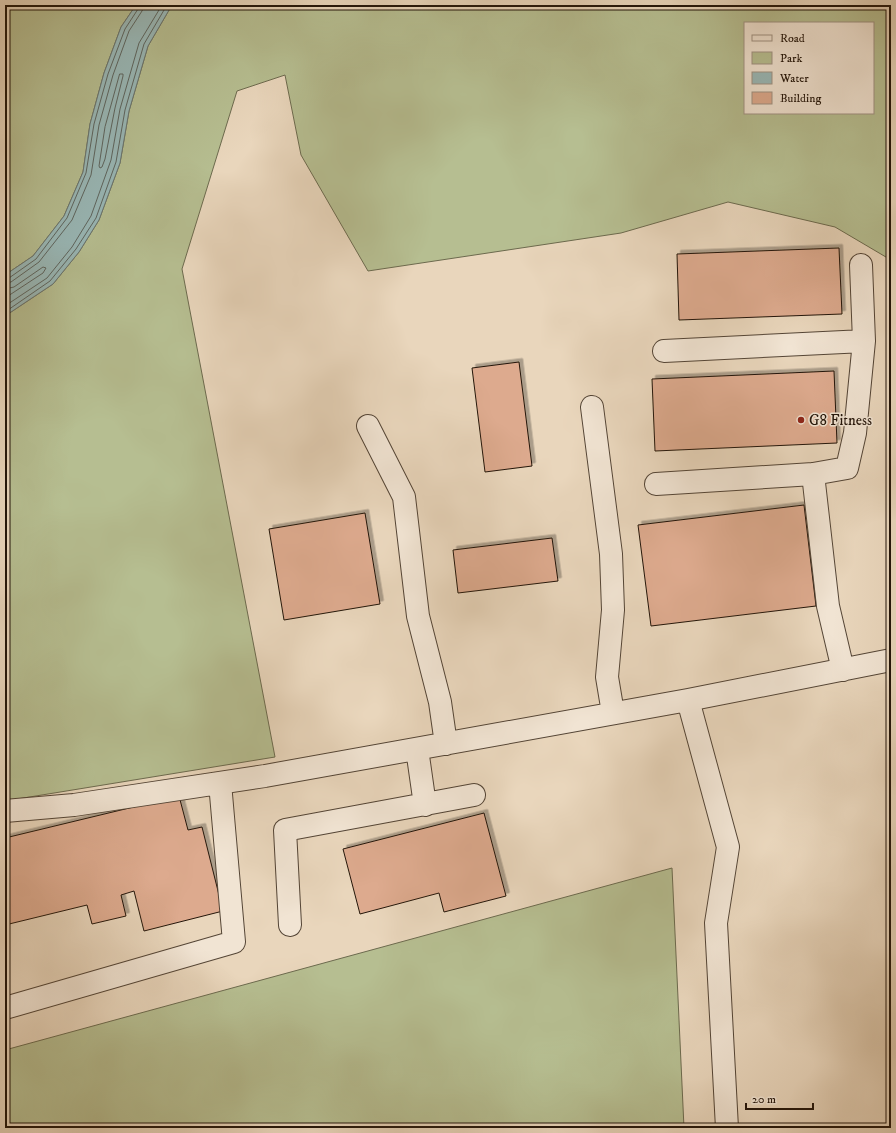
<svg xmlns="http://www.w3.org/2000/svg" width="896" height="1133" font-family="'IM FELL DW Pica',serif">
<defs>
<filter id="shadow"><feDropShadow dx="3.5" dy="-3.5" stdDeviation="0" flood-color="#0004"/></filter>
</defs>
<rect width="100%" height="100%" fill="#e9d6bc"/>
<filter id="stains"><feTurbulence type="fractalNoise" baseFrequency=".005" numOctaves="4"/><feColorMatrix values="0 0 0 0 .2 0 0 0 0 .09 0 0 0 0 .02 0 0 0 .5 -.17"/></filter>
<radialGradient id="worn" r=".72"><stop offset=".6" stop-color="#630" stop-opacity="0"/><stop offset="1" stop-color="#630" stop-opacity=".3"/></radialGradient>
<!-- green -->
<path fill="#b6be91" stroke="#6c6a4e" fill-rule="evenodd" d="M5,5H136L121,27L104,73L90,124L83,172L64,216L33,256L5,275Z
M172,5H891V260L835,227L728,202L621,233L368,271L301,155L285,75L237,91L182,269L275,757L5,801V316L53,284L79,252L99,220L120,163L129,111L148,46ZM745,23H873V113H745Z
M672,868L684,1128H5V1050Z"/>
<!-- water -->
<path fill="#99b8b7" stroke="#6a7772" d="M136,5H172L148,46L129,111L120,163L99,220L79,252L53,284L5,316V275L33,256L64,216L83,172L90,124L104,73L121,27Z"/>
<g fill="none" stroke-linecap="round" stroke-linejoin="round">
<!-- shore -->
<path stroke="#5e6660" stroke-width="1" d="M120,74H123V76L115,108L105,159L102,167L100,168L99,166L105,127Z
M5,278H9L36,259L67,218L86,173L94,124L108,74L125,29L138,9L139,5
M5,283L11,282L39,262L72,220L91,175L99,125L113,75L129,31L142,11L144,5
M5,289L14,287L43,267L46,268L43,273L5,298
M5,306L47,278L72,247L91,216L111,160L120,109L139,43L162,5
M5,312L50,281L76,249L96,218L116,162L125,110L144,44L167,5"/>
</g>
<!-- building -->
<path fill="#ddaa8e" stroke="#23150a" filter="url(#shadow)" d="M839,248L842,314L679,320L677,254Z
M519,362L532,466L485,472L472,368Z
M834,371L837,443L655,451L652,379Z
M804,505L816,606L651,626L638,525Z
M365,513L380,604L284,620L269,529Z
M552,538L558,581L458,593L453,550Z
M179,796L188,830L202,827L223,911L144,931L134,891L121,895L126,916L92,924L87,905L5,925V838Z
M484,813L506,896L444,912L439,893L360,914L343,849Z"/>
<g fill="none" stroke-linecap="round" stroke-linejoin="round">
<defs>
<path id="minor" d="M664,351L864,341
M592,407L611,554L613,610L607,677L613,713
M368,426L404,497L418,616L440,702L446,744
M813,474L828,606L843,670
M656,484L813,474L847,468L855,433L864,341L861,265
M688,700L728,847L716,923L727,1128
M417,749L425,805
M5,811L74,805L265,776L688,700L891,660
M290,925L285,830L474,795
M5,1008L234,942L220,783"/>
</defs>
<!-- minor casing -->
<use href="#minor" stroke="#544536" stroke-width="24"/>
<!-- minor -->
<use href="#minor" stroke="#f1e4d3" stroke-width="22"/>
</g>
<!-- markers -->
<circle fill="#8f2418" stroke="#f1e4d3" stroke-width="1.5" cx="801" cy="420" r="4"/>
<g text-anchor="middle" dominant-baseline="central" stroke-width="3" stroke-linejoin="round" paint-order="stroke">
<!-- poi labels -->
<g font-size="15" fill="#23150a" stroke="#f1e4d3" text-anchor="start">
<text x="809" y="420">G8 Fitness</text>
</g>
</g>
<!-- margin -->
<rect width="896" height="1133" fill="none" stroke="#e9d6bc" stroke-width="20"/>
<rect x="6" y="6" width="884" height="1121" fill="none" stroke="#23150a" stroke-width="2"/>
<rect x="10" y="10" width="876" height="1113" fill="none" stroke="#23150a"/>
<!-- legend -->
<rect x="744" y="22" width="130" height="92" fill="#f1e4d3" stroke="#9f9183"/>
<rect x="752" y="35" width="20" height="6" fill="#f1e4d3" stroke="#9f9183"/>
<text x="780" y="42" font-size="12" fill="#23150a">Road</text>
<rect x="752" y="52" width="20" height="12" fill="#b6be91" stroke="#9f9183"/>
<text x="780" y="62" font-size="12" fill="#23150a">Park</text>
<rect x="752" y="72" width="20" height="12" fill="#99b8b7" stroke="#9f9183"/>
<text x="780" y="82" font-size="12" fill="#23150a">Water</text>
<rect x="752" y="92" width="20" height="12" fill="#ddaa8e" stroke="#9f9183"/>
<text x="780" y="102" font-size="12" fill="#23150a">Building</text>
<!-- scale -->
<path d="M746 1103v6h67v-6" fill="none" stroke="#23150a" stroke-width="2"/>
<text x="752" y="1103" font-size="12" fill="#23150a" stroke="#f1e4d3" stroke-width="3" paint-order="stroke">20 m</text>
<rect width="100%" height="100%" filter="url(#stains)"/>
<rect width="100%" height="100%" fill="url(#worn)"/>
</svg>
